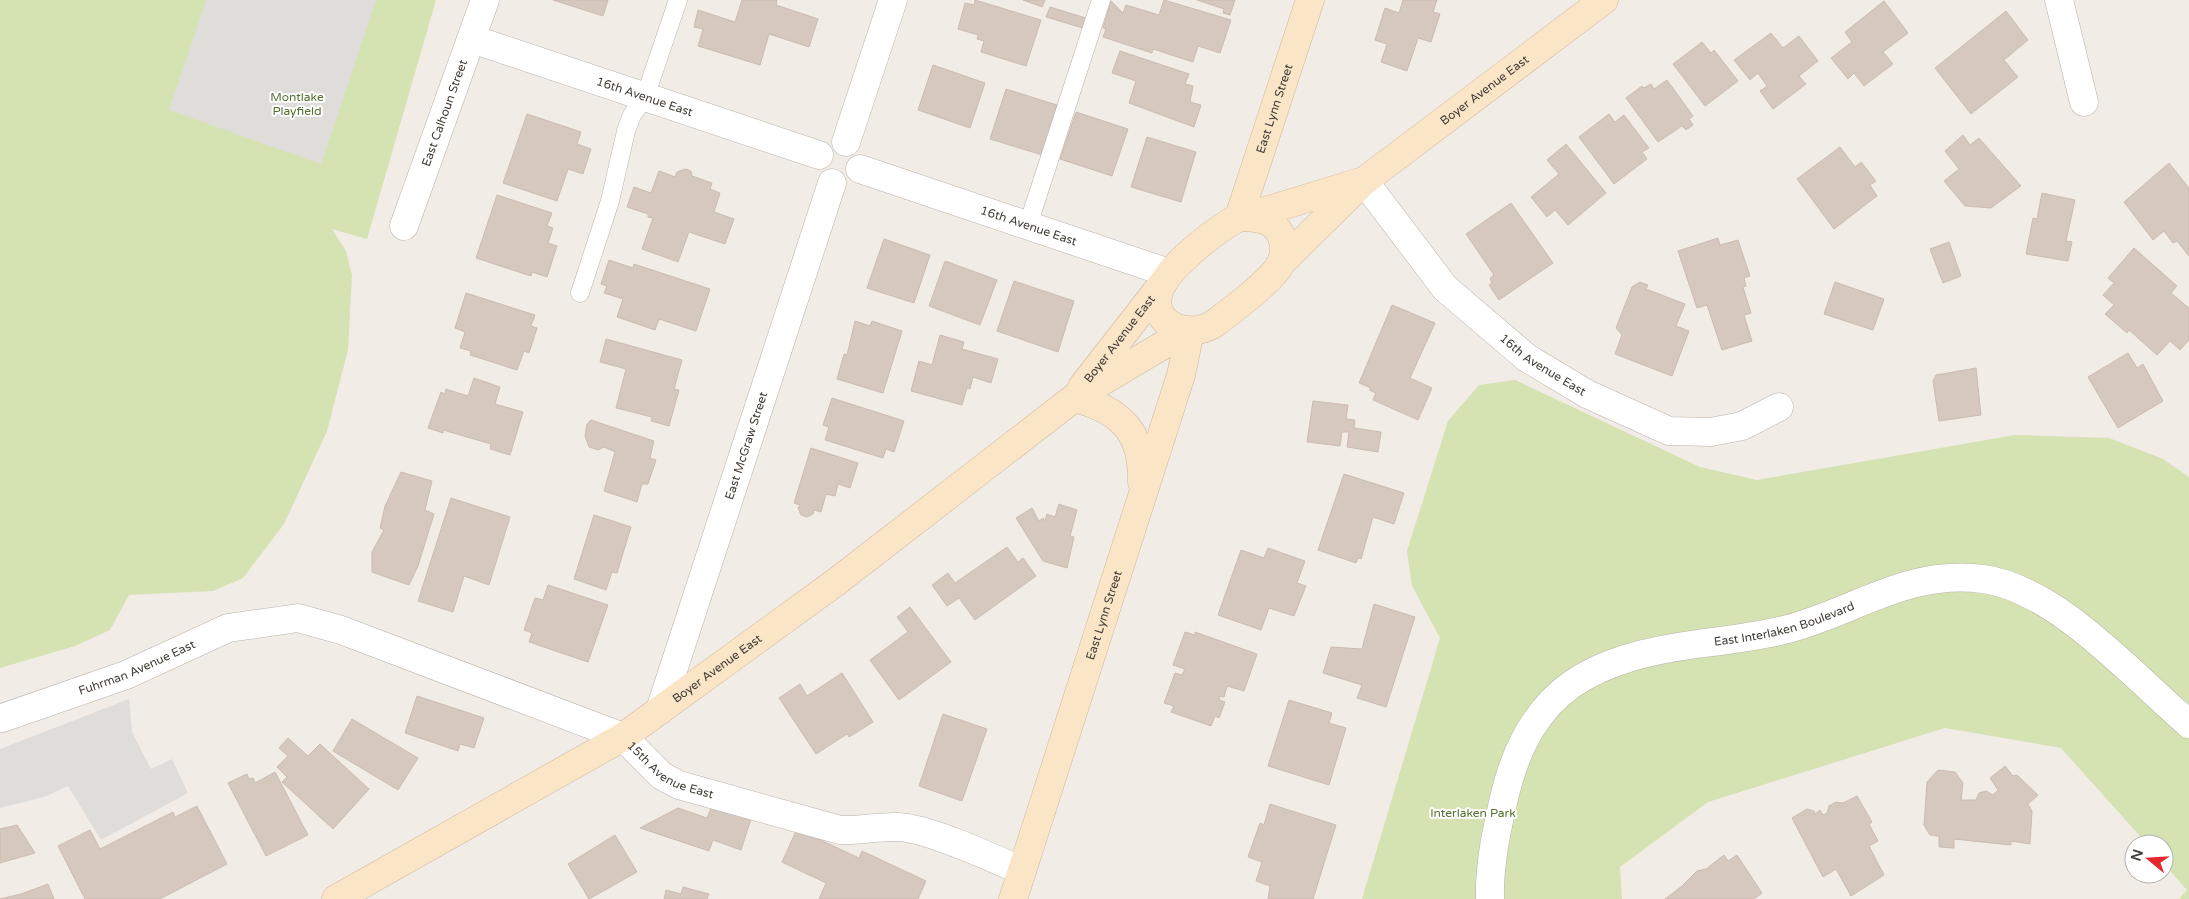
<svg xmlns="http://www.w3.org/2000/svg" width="2189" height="899" font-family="'Varela Round',sans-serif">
<rect width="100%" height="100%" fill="#f1ece6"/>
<!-- green -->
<path fill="#d5e2b2" d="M0,0H436L367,239L332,229L346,251L352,275L348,350L327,431L284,524L243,578L213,591L129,595L110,630L75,646L0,668Z
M1515,380L1700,467L1757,480L2015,435L2109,438L2163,459L2189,477V899H2179L2187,890L2164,864V844H2147L2061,748L1945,728L1708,802L1620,867L1622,899H1362L1440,638L1412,586L1407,551L1448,421L1479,385Z"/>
<!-- parking -->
<path fill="#dfddda" d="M206,0H376L321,164L169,110Z
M129,699L132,732L151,769L172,759L188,793L101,840L68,786L44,797L0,808V749Z"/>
<!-- building -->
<path fill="#d5c8bf" stroke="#ccbcb0" d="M553,0H608L603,16Z
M742,0H777L776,5L818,19L809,47L769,34L760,65L698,46L703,29L694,27L698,10L735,22Z
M975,0L1041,20L1026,66L981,52L984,41L977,39L978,35L958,29L965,3L974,5Z
M1023,0H1045L1042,7Z
M1164,0L1231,20L1220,53L1198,46L1193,62L1153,49L1152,53L1103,37L1106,29L1103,28L1111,1L1123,13L1126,5L1159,15Z
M1197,0H1235L1230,15L1223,13L1224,9Z
M1403,0H1437L1433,12L1440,14L1431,42L1418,38L1407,71L1381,62L1387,44L1375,40L1385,8L1399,13Z
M1884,1L1908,33L1883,52L1893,64L1864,86L1854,73L1848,79L1831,58L1852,42L1845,32Z
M1050,7L1089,19L1086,29L1046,17Z
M2006,11L2028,40L2004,60L2018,77L1971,114L1935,68Z
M1771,33L1783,48L1799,36L1818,61L1799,76L1806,84L1773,109L1760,91L1767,86L1758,73L1750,80L1734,60Z
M1702,42L1711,53L1714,50L1738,81L1705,106L1673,64Z
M1120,51L1189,74L1185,84L1193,86L1190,102L1201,105L1194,127L1129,103L1136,81L1112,73Z
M933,65L985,83L970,128L918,110Z
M1667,80L1693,116L1689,119L1693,125L1686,130L1682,126L1658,142L1626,98L1642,86L1644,88L1651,84L1654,89Z
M1006,89L1057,105L1042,155L990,139Z
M1076,112L1128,129L1112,176L1060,159Z
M527,114L581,132L577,144L591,149L583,174L568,169L557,201L503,183Z
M1609,114L1615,122L1624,115L1649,148L1642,152L1647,159L1614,184L1579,137Z
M1963,135L1970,145L1979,138L2021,186L1991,208L1965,206L1944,181L1959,169L1945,151Z
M1147,137L1196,152L1181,202L1131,187Z
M1566,144L1606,193L1568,225L1555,210L1547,217L1531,197L1559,174L1547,160Z
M1840,147L1855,167L1861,162L1876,181L1870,185L1877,196L1834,229L1797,179Z
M2169,163L2189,188V256L2177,241L2173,243L2164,231L2153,240L2124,202Z
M685,169L691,171L692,176L712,183L710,189L720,193L714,212L734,219L725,244L689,232L678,262L642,249L653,218L648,217V214L627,207L634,187L651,193L659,171L675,177L677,172Z
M2042,193L2075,200L2066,241L2072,242L2068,261L2026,254L2033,218L2037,219Z
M497,195L552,213L547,226L553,228L548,243L557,246L547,277L532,272L531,276L476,258Z
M1511,203L1553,263L1499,300L1489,285L1492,283L1490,278L1494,275L1466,234Z
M1718,238L1720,245L1738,240L1750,276L1744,278L1746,286L1743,287L1751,313L1744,315L1752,341L1722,350L1707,305L1697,308L1678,251Z
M884,239L930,255L914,303L867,288Z
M1949,242L1961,276L1943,283L1930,249Z
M2134,248L2177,286L2171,293L2189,308V340L2180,350L2170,341L2157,355L2129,330L2127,333L2105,314L2114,305L2103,295L2114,283L2108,278Z
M609,260L633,268L634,264L710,289L696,331L659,319L655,330L617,317L623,299L604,293L607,286L601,284Z
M945,261L997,280L980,325L929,306Z
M1014,281L1074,301L1058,352L997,331Z
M1640,282L1648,285L1646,289L1685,304L1676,326L1689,331L1672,376L1615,354L1622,335L1616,328L1632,287Z
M1835,282L1884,299L1873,330L1824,314Z
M466,293L535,315L531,326L537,328L529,353L524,351L517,370L470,355L471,351L460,348L465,332L455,328Z
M1392,305L1435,323L1410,378L1432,388L1418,420L1373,400L1376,393L1369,390L1371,388L1359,383Z
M855,321L870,326L872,321L902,331L883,393L837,379L844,354L847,355Z
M940,335L964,342L962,349L998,359L991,383L973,377L970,389L967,388L962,405L911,391L919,361L932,365Z
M606,339L682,360L674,389L679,390L669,426L651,421L652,417L616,408L626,369L600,362Z
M2128,353L2137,368L2143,364L2163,401L2118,428L2088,377Z
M1976,368L1981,415L1939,421L1933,381L1936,375Z
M474,378L500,387L495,404L523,412L510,455L490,449L491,444L443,430V433L428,428L441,392L445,394L446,389L468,396Z
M832,398L904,421L894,452L886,449L883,458L825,440L829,427L823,425Z
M1313,401L1348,405L1346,419L1355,420L1354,428L1381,432L1378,452L1347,447L1349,432H1342L1340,446L1307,442Z
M591,420L654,441L650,458L656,460L648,484H642L637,502L604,491L615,452L604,447L598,450L589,447L585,436L587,424Z
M811,448L858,463L850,488L838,484L835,496L826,494L821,512L814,510L813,514L807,517L801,515L798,508L800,505L794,503Z
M401,472L432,481L425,510L434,514L418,566L409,585L372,572V552L384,530L380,528L385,506Z
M1344,474L1404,493L1394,524L1373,517L1361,559L1358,558L1356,563L1318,550Z
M451,498L510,517L489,585L464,576L453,612L418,601Z
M1059,504L1077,510L1070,536L1074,537L1067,568L1043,561L1016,518L1032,508L1039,521L1043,518L1045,521L1047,514L1055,517Z
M594,515L631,527L617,573L612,572L606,590L574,579Z
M1007,547L1018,562L1023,558L1036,576L975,620L959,598L947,606L932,585L948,573L955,583Z
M1268,548L1305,561L1297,583L1306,586L1294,616L1269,608L1261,630L1218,615L1241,550L1264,558Z
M548,585L608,605L588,662L529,642L532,633L524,630L535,598L543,600Z
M1374,604L1415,617L1386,707L1357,698L1362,685L1323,673L1331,647L1362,649Z
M910,607L951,662L899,700L870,660L908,632L897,617Z
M1185,632L1195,635V632L1257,654L1244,691L1227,686L1224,697L1220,696L1219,700L1225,702L1219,718L1215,716L1211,726L1171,712L1174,706L1164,703L1175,673L1182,675L1185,669L1173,665Z
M842,673L873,722L849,737L847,734L816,754L779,698L800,684L807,696Z
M417,696L484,718L474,748L460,744L458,751L405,733Z
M1289,700L1332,713L1329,723L1346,728L1329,785L1268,766Z
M943,714L987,729L962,801L919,786Z
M352,719L418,758L398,790L333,751Z
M288,738L308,756L320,744L369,789L333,829L282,782L287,777L277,767L288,756L279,748Z
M2005,766L2013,776L2017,775L2038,795L2028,804L2032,811L2030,844L2011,841V845L1954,839V848L1939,847V836L1930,835L1924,825L1927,782L1938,770L1955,772L1963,783L1961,800H1976L1979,793L1986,791L1993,795L1998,790L1990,778Z
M275,772L308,835L266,856L228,783L247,774L249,779L253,778L255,783Z
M1857,796L1872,822L1869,824L1878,841L1869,846L1884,875L1851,896L1836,869L1823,877L1792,818L1807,809L1814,811L1815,814L1820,810L1823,815L1827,813L1829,806L1836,802L1843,803Z
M1270,804L1336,825L1313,899H1268L1270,886L1256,881L1262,862L1248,857L1260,823L1264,825Z
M197,806L227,864L160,899H85L58,846L90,830L100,849L173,812L175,817Z
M712,806L751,819L741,850L713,840L709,851L640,828L678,808L707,818Z
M17,825L35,853L0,863V829Z
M797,829L859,858L862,851L926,881L918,899H819L826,883L782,862Z
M615,835L637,872L589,899L568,864Z
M1724,855L1728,861L1737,855L1762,893L1754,899H1665L1682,886L1697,871L1706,869Z
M48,884L54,899H0L21,894Z
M683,887L709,894L707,899H664L666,890L681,894Z"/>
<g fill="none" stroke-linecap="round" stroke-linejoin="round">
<defs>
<path id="lane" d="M1028,225L1101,0
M580,293L610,201L626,131L632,115L645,97L678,0"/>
<g id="street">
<path d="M2059,0L2084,102"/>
<path id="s1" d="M472,39L819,155"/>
<path d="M846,142L893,0"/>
<path id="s2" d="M860,169L1169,273"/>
<path id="s3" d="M1364,181L1445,288L1527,358L1587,394L1669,431L1711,432L1742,426L1779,407"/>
<path id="s4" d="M404,226L485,0"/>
<path id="s5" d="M660,710L832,183"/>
<path id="s6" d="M2,718L126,675L228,628L298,618L341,630L623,737L662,776L679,785L840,830C860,831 879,826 898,827C928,828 993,858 1022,871"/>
<path id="s7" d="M1490,899C1489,864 1497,828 1505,794C1531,687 1594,658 1697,644C1728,640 1757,637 1788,629C1856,611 1908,569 1983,579C2057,589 2134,677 2189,724"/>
</g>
<g id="secondary">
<path d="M1239,217C1258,218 1271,217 1281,235C1285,244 1285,256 1280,265C1272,280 1230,312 1215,323C1191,340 1152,326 1158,296C1162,270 1216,230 1239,217Z"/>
<path id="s8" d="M1239,217L1310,0"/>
<path d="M1246,217L1360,182"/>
<path id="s9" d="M1280,264L1364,181L1604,0"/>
<path id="s10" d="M1082,387L1163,283"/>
<path d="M1074,398C1121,410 1143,432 1142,482"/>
<path id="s11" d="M336,899L623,737L836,582L1074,398L1187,331"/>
<path id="s12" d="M1013,899L1181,375L1190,332"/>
</g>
</defs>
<!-- lane casing -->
<use href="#lane" stroke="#bcb2a9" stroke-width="19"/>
<!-- street casing -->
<use href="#street" stroke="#bcb2a9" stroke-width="29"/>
<!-- secondary casing -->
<use href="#secondary" stroke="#d0b99c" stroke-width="29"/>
<!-- lane -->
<use href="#lane" stroke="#fff" stroke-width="18"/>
<!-- street -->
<use href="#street" stroke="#fff" stroke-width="28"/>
<!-- secondary -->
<use href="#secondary" stroke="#fae5c7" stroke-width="28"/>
</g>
<g text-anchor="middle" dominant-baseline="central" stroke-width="4" stroke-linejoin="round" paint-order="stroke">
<!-- street labels -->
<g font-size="12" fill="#433c36" stroke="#fff">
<text stroke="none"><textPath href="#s9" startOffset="269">Boyer Avenue East</textPath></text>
<text stroke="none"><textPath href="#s1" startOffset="182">16th Avenue East</textPath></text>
<text stroke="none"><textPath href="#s8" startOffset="114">East Lynn Street</textPath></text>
<text stroke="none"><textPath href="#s4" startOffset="120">East Calhoun Street</textPath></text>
<text stroke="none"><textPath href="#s2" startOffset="178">16th Avenue East</textPath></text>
<text stroke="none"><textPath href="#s10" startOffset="61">Boyer Avenue East</textPath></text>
<text stroke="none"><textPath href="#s3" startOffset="259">16th Avenue East</textPath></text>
<text stroke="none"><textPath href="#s5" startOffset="278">East McGraw Street</textPath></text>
<text stroke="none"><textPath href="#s12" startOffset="298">East Lynn Street</textPath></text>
<text stroke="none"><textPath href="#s7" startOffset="460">East Interlaken Boulevard</textPath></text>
<text stroke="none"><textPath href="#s6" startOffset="144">Fuhrman Avenue East</textPath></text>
<text stroke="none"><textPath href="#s11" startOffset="446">Boyer Avenue East</textPath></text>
<text stroke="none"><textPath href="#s6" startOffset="720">15th Avenue East</textPath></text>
</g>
<!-- park labels -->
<g font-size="12" fill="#52702e" stroke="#fff">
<text x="297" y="97">Montlake<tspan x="297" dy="14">Playfield</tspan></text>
<text x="1473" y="813">Interlaken Park</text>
</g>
</g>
<!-- north arrow -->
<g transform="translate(2149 859) rotate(288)"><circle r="24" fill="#ffffff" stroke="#b4b1af"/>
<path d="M0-4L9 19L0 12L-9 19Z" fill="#e7272b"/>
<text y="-8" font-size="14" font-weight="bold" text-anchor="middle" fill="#433c36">N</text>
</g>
</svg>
